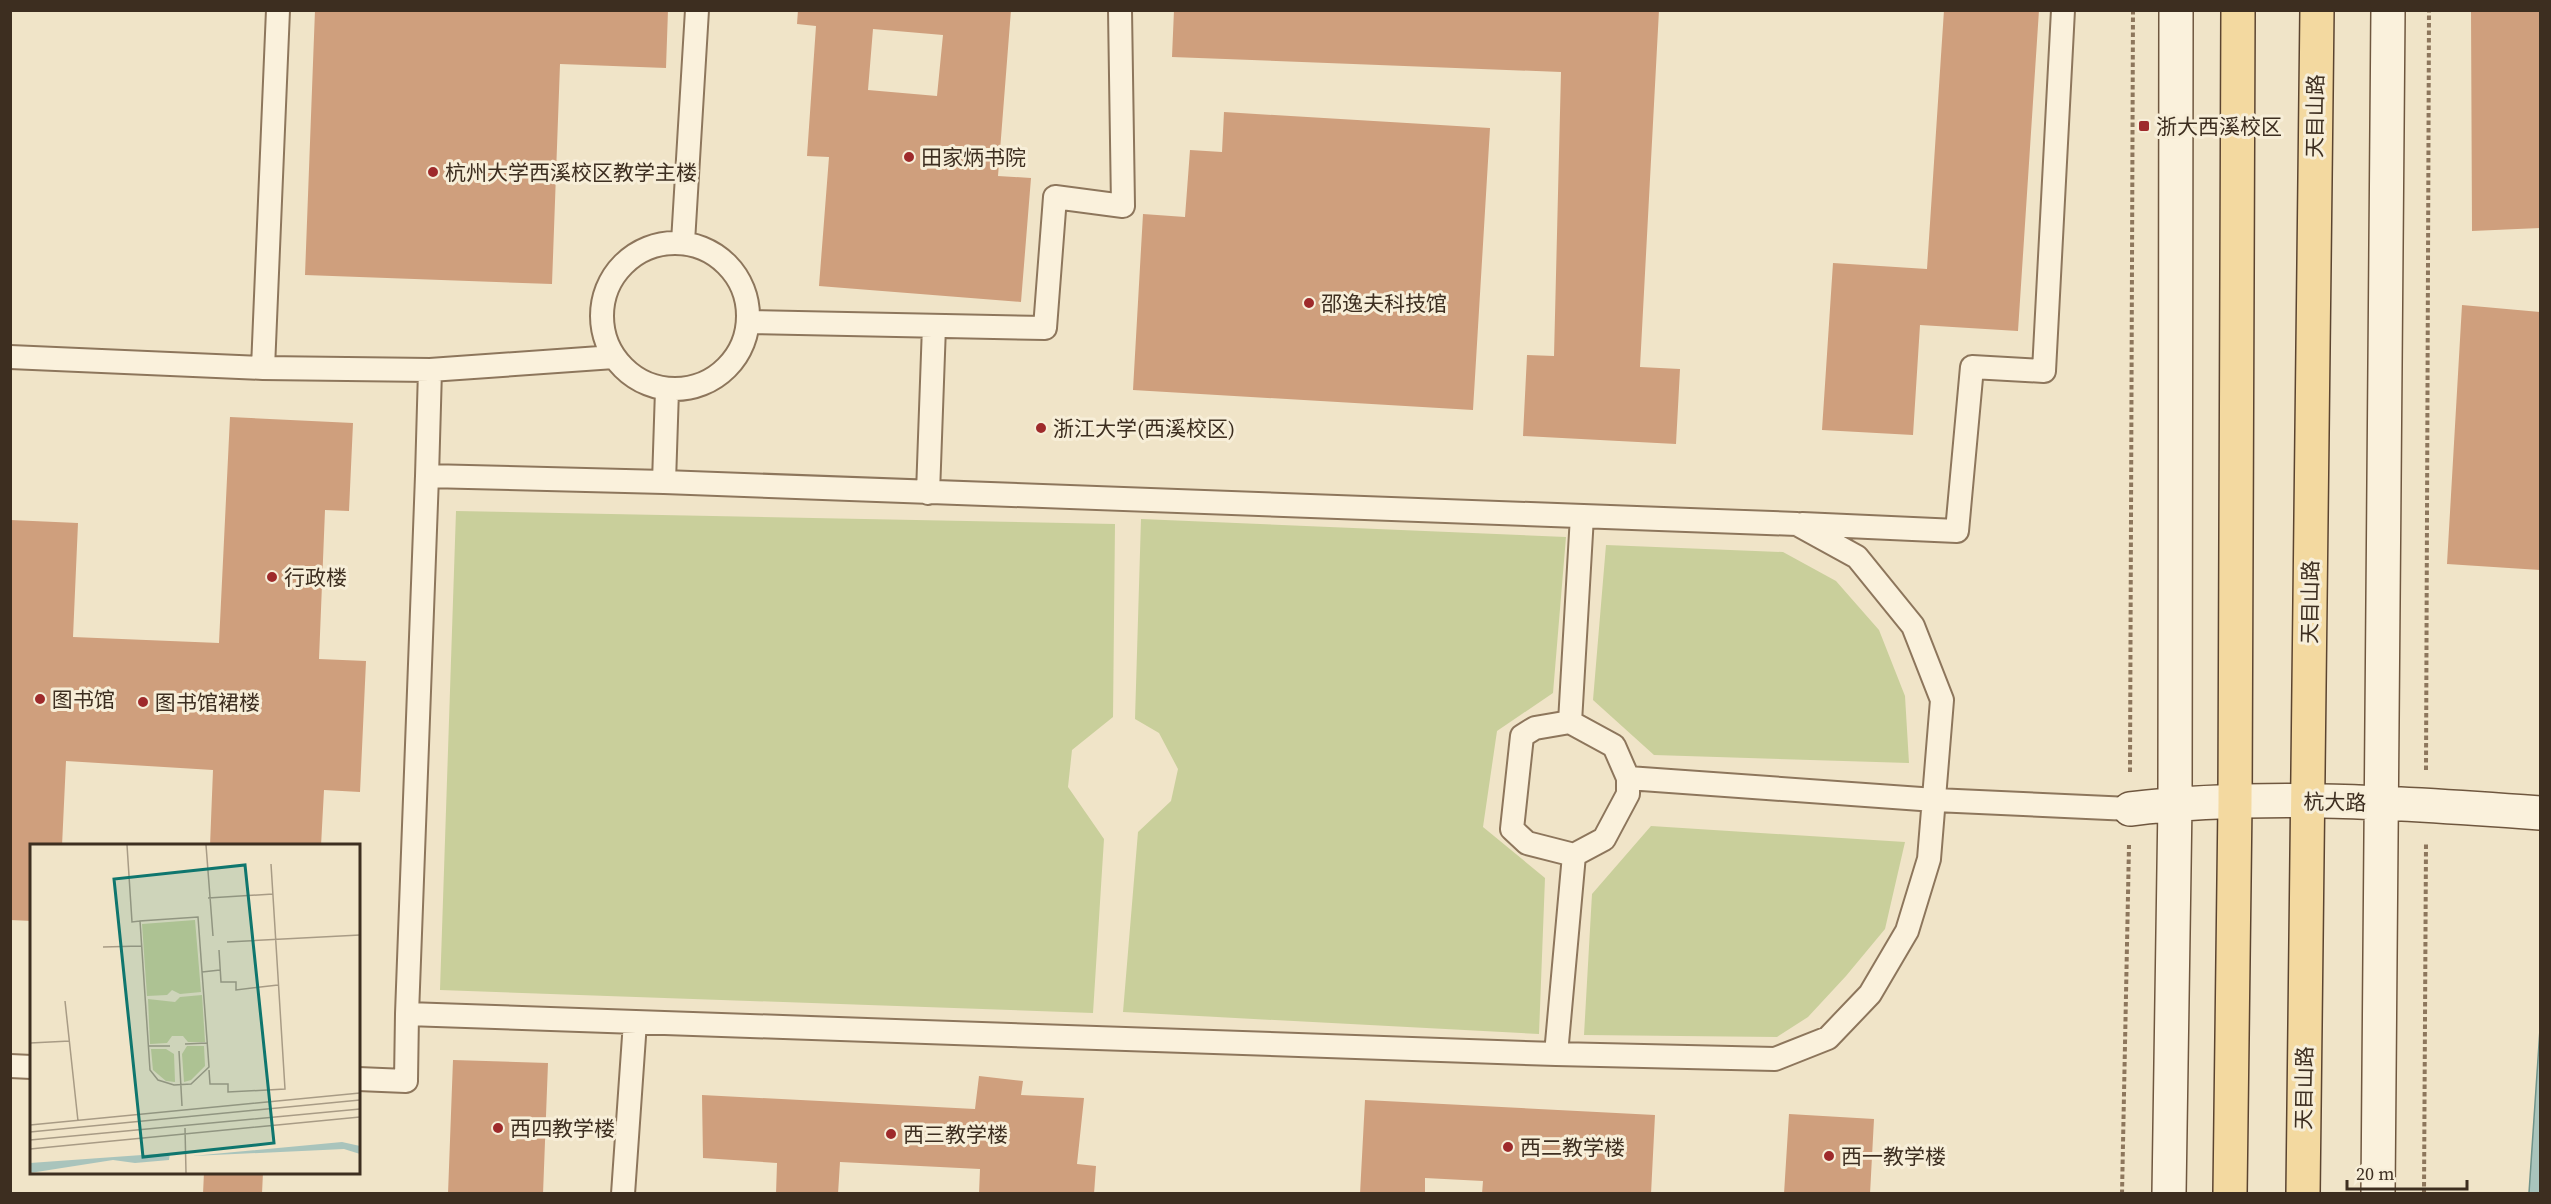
<svg xmlns="http://www.w3.org/2000/svg" width="2551" height="1204" font-family="'Source Serif 4','Noto Sans SC',serif">
<rect width="100%" height="100%" fill="#f0e4c8"/>
<!-- green -->
<path fill="#c9cf9b" d="M456,511L1115,524L1113,717L1072,750L1068,787L1104,839L1093,1013L440,990Z
M1141,519L1566,537L1553,693L1497,731L1483,827L1545,878L1539,1034L1123,1012L1138,832L1171,801L1178,769L1159,733L1135,719Z
M1606,545L1783,552L1836,581L1879,630L1905,696L1909,763L1654,755L1593,700Z
M1651,826L1905,842L1885,929L1846,976L1808,1017L1777,1037L1584,1035L1592,894Z"/>
<!-- water -->
<path fill="#a9c4bc" stroke="#6f938a" stroke-width="1.5" d="M2540,1029V1193H2529Z"/>
<!-- building -->
<path fill="#cf9f7d" fill-rule="evenodd" d="M315,10H668L666,68L560,64L552,284L305,275Z
M798,10H1011L998,176L1031,178L1021,302L819,286L829,157L807,156L816,26L797,24ZM873,29L943,35L937,96L868,90Z
M1174,10H1659L1640,367L1680,369L1676,444L1523,436L1527,355L1554,356L1561,72L1172,57Z
M1944,10H2039L2018,331L1920,325L1913,435L1822,430L1833,263L1927,269Z
M2471,10H2540V228L2472,231Z
M1224,112L1490,128L1473,410L1133,390L1143,214L1185,217L1190,150L1222,152Z
M2462,305L2540,312V570L2447,564Z
M230,417L353,423L349,511L325,510L319,659L366,661L360,792L324,790L321,846H210L213,770L66,761L62,846H32V921L10,920V520L78,523L73,637L219,643Z
M453,1060L548,1063L543,1194H448Z
M979,1076L1023,1081L1021,1095L1084,1098L1077,1164L1096,1166L1094,1194H979L980,1169L840,1162L838,1194H776L777,1163L703,1158L702,1095L975,1109Z
M1365,1100L1655,1115L1651,1194H1482L1483,1181L1425,1178V1194H1360Z
M1789,1114L1874,1119L1870,1194H1784Z
M204,1172H263L262,1194H203Z"/>
<g fill="none" stroke-linecap="round" stroke-linejoin="round">
<defs>
<path id="service" d="M683,242L697,10
M602 316a73 73 0 1 1 146 0a73 73 0 1 1-146 0Z
M748,322L1045,328L1055,197L1123,206L1120,10
M10,357L263,368L430,370L614,357
M263,368L278,10
M427,476L664,482L1797,524L1857,557L1913,626L1942,700L1929,859L1907,931L1870,994L1828,1038L1775,1059L1556,1054L407,1014Z
M427,476L430,370
M664,482L667,390
M928,493L934,326
M1802,524L1957,531L1972,367L2044,371L2063,10
M1570,722L1614,746L1628,778V794L1604,839L1574,855L1527,843L1512,829L1522,736L1535,728Z
M1570,722L1582,516
M1628,778L1935,800L2130,809
M1556,1054L1574,855
M10,1066L32,1067
M358,1079L406,1081L407,1014
M623,1194L635,1022"/>
<path id="secondary" d="M2130,809C2266,793 2404,803 2540,813
M2169,1194L2175,803L2176,10
M2378,1194L2388,10"/>
<path id="primary" d="M2230,1194L2235,803L2238,10
M2303,1194L2317,10"/>
</defs>
<!-- service casing -->
<use href="#service" stroke="#8d765c" stroke-width="26"/>
<!-- secondary casing -->
<use href="#secondary" stroke="#6f573f" stroke-width="36"/>
<!-- primary casing -->
<use href="#primary" stroke="#5b4430" stroke-width="36"/>
<!-- path -->
<path stroke="#8d765c" stroke-width="4" stroke-dasharray="4.5 3" stroke-linecap="butt" d="M2426,770L2429,10
M2130,772L2133,10
M2122,1194L2129,845
M2424,1194L2426,843"/>
<!-- service -->
<use href="#service" stroke="#faf1dc" stroke-width="22"/>
<!-- secondary -->
<use href="#secondary" stroke="#faf1dc" stroke-width="33"/>
<!-- primary -->
<use href="#primary" stroke="#f3d9a0" stroke-width="33"/>
</g>
<!-- markers -->
<g fill="#9e2a2b" stroke="#f7eed8" stroke-width="2">
<rect x="2138" y="120" width="12" height="12" rx="3"/>
<circle cx="909" cy="157" r="6"/>
<circle cx="433" cy="172" r="6"/>
<circle cx="1309" cy="303" r="6"/>
<circle cx="1041" cy="428" r="6"/>
<circle cx="272" cy="577" r="6"/>
<circle cx="40" cy="699" r="6"/>
<circle cx="143" cy="702" r="6"/>
<circle cx="498" cy="1128" r="6"/>
<circle cx="891" cy="1134" r="6"/>
<circle cx="1508" cy="1147" r="6"/>
<circle cx="1829" cy="1156" r="6"/>
</g>
<g text-anchor="middle" dominant-baseline="central" stroke-width="6" stroke-linejoin="round" paint-order="stroke">
<!-- street labels -->
<g font-size="21" fill="#3d2e20" stroke="#f7eed8">
<text transform="translate(2315 116) rotate(-89)">天目山路</text>
<text transform="translate(2310 602) rotate(-89)">天目山路</text>
<text transform="translate(2335 802) rotate(1)">杭大路</text>
<text transform="translate(2304 1088) rotate(-89)">天目山路</text>
</g>
<!-- poi labels -->
<g font-size="21" fill="#3d2e20" stroke="#f7eed8" text-anchor="start">
<text x="2156" y="126">浙大西溪校区</text>
<text x="921" y="157">田家炳书院</text>
<text x="445" y="172">杭州大学西溪校区教学主楼</text>
<text x="1321" y="303">邵逸夫科技馆</text>
<text x="1053" y="428">浙江大学(西溪校区)</text>
<text x="284" y="577">行政楼</text>
<text x="52" y="699">图书馆</text>
<text x="155" y="702">图书馆裙楼</text>
<text x="510" y="1128">西四教学楼</text>
<text x="903" y="1134">西三教学楼</text>
<text x="1520" y="1147">西二教学楼</text>
<text x="1841" y="1156">西一教学楼</text>
</g>
</g>
<!-- overview -->
<g transform="translate(30 844)">
<rect width="330" height="330" fill="#f0e4c8"/>
<path d="M165,76L171,148L150,150L142,146L137,151L117,152L112,80ZM172,151L175,198H158L153,192H142L137,199L120,200L118,155L145,158L150,153ZM157,202H174L175,222L161,236L154,238L152,210ZM121,205H136L144,210L145,238L136,237L123,226Z" fill="#c9cf9b"/>
<path d="M312,298L330,302V310L314,305L162,312ZM140,309L139,316L105,319L83,316L0,329V319Z" fill="#a9c4bc"/>
<path fill="none" stroke="#a89b85" stroke-width="1.5" d="M97,1L102,78L110,77M176,1L183,92M178,54L243,50M168,73L179,223L161,240L144,241L128,236L120,226L110,77ZM197,98L330,91M73,103L111,102M189,106L191,138H206V146L248,141M172,128L190,126M35,157L48,277M0,199L40,197M155,200L177,199M118,202H140M149,207L152,262M179,226L180,240H198V248L255,245L241,20M0,281L330,249M155,284L156,329M0,288L330,256M0,296L330,265M0,305L330,273"/>
<path fill="#0f766e" fill-opacity="0.15" stroke="#0f766e" stroke-width="3" d="M215,21L244,299L113,313L84,35Z"/>
<rect width="330" height="330" fill="none" stroke="#3d2e20" stroke-width="3"/>
</g>
<!-- border -->
<rect width="2551" height="1204" fill="none" stroke="#3d2e20" stroke-width="24"/>
<!-- scale -->
<path d="M2347 1180v9h120v-9" fill="none" stroke="#3d2e20" stroke-width="3"/>
<text x="2356" y="1180" font-size="18" fill="#3d2e20" stroke="#f7eed8" stroke-width="4.5" paint-order="stroke">20 m</text>
</svg>
